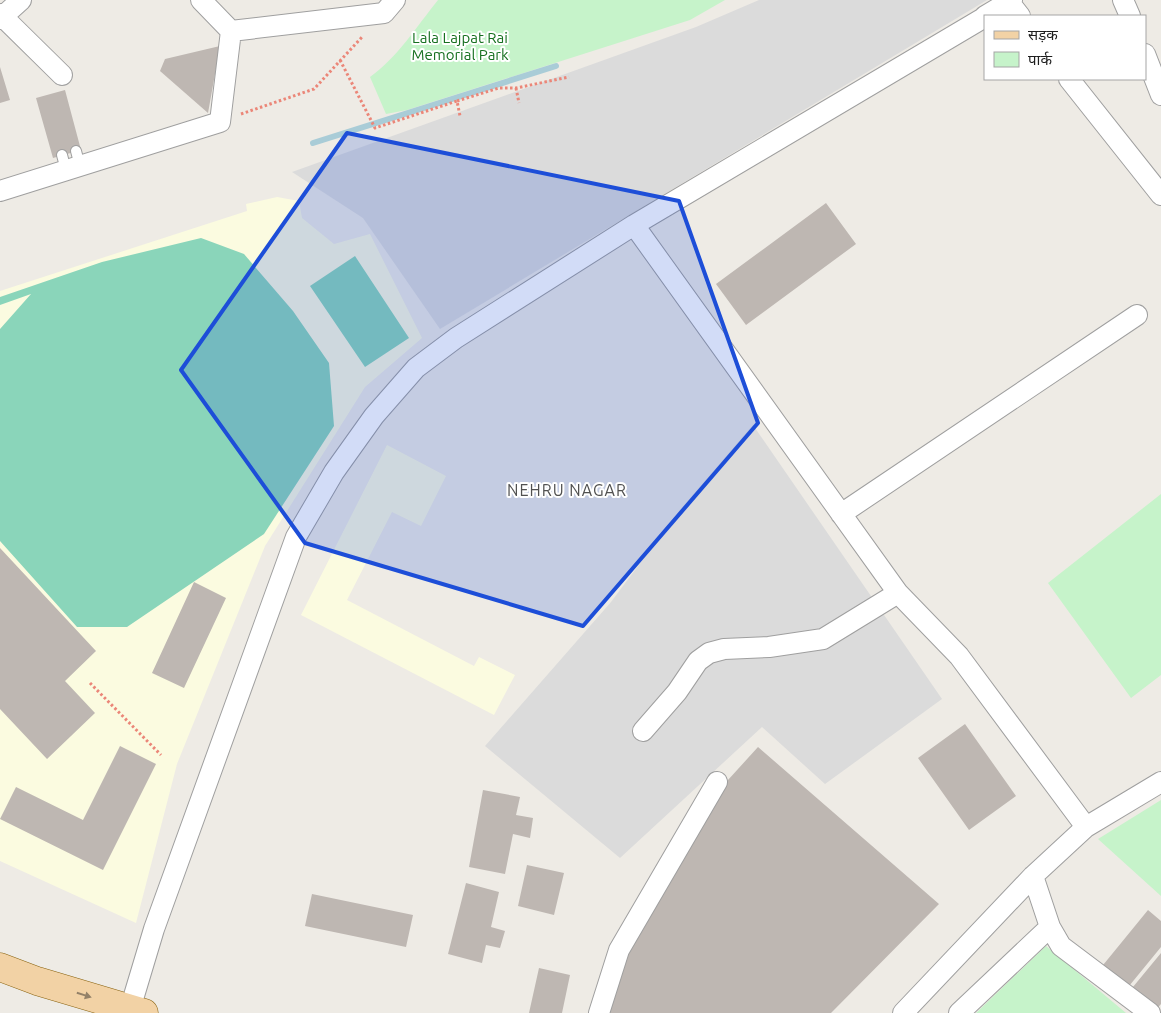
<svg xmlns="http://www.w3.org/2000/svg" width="1161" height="1013" font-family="Ubuntu,'Noto Sans Devanagari',sans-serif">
<rect width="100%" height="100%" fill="#eeebe5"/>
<!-- residential -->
<path fill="#dbdbdb" d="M759,0H987L440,329L363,218L292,172L696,27Z
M753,425L942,699L825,784L762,727L620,858L485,746L611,602L680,510Z"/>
<!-- education -->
<path fill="#fbfbe0" d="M277,197L299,201L302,218L334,244L370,234L422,338L365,387L265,546L177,764L136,923L0,861V291L247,211L246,204Z
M387,445L446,476L421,526L392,512L347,600L474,666L479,657L515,675L494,715L301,615Z"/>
<!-- park -->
<path fill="#c6f3ca" d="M438,0H725L690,20L407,110L386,114L370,77C397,58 417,26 438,0Z
M1161,494V675L1131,698L1048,583Z
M1161,800V896L1098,839Z
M1046,946L1126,1013H976Z"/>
<!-- pitch -->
<path fill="#8ad5ba" d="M201,238L244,254L293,311L329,363L334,426L264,534L127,627H77L0,541V329L31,294L0,305V297L102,262Z
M355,256L409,338L365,367L310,286Z"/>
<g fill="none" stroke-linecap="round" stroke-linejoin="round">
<!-- stream -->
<path stroke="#a9ccd7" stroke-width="6" d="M313,143L556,66"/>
</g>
<!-- building -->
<path fill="#beb7b2" d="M220,46L208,113L160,71L165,59Z
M0,67L10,100L0,103Z
M65,90L81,150L53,158L36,98Z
M826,203L856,244L746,325L716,284Z
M0,548L96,651L65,681L95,713L47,759L0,709Z
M194,582L226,598L184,688L152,673Z
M965,724L1016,796L969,830L918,758Z
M120,746L156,764L103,870L0,819L16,787L83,820Z
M758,747L939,904L831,1013H608L626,950L728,780Z
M483,790L520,797L516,815L533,818L530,838L513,834L505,874L469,867Z
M527,865L564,873L554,915L518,906Z
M466,883L499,892L491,927L505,931L500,948L486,945L482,963L448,954Z
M312,894L413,915L406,947L305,926Z
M1148,910L1161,921V947L1125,991L1099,970Z
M1161,953V1004L1153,1013L1128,993Z
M539,968L570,975L562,1013H529Z"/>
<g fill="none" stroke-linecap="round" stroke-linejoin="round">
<defs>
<path id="lane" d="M76,151L80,166
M62,155L66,170"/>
<path id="street" d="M201,0L231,31L384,13L395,0
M1123,0L1130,16
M1009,2L1020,16
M0,14L62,75
M985,16L1012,0
M0,19L21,0
M1145,54L1161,95
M1069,79L1161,195
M0,191L220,122L231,31
M634,225L898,593L959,656L1086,827
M841,514L1137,315
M643,731L677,692L698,661L709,653L724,649L769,647L823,639L898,593
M1033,876L1050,927L1061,946L1150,1013
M130,1009L154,929L296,537L334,472L374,416L416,368L456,338L634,225L985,17
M599,1013L619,950L717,782
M903,1013L1033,876L1086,827L1161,782
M959,1013L1050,927"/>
<path id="primary" d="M0,967L37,981L144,1013"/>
</defs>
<!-- lane casing -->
<use href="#lane" stroke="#9f9f9f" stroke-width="12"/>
<!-- street casing -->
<use href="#street" stroke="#9f9f9f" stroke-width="22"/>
<!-- primary casing -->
<use href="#primary" stroke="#88620f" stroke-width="29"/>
<!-- path -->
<path stroke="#eb8678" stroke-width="3" stroke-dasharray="2.5 2.5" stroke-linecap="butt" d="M340,60L375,128L457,101L460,116
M516,88L519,103
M457,101L499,88H516L569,77
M241,114L314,89L363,36
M90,683L161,755"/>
<!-- lane -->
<use href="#lane" stroke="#fff" stroke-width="10"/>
<!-- street -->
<use href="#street" stroke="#fff" stroke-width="20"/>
<!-- primary -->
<use href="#primary" stroke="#f2d2a5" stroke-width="28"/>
</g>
<!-- one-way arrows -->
<defs><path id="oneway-solid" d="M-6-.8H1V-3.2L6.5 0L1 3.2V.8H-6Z" transform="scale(1.25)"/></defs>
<use fill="#938168" href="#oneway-solid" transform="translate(84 995) rotate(17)"/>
<!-- marked area -->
<path fill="#1d4ed8" fill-opacity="0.2" stroke="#1d4ed8" stroke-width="4" stroke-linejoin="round" d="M347,133L679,201L758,423L583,626L305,543L181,370Z"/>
<g text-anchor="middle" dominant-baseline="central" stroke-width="4" stroke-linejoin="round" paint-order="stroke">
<!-- park labels -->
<g font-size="15" fill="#177020" stroke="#fff">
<text x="460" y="37">Lala Lajpat Rai<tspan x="460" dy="17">Memorial Park</tspan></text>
</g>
<!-- neighbourhood labels -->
<g font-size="16" letter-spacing="1" fill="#515151" stroke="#fff">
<text x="567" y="490">NEHRU NAGAR</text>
</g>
</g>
<!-- legend -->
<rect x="984" y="15" width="162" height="65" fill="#ffffff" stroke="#a5a5a5"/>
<rect x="994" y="31" width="25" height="8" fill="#f2d2a5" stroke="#a5a5a5"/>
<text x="1028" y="40" font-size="15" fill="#1e1e1e">सड़क</text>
<rect x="994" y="52" width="25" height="15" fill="#c6f3ca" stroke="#a5a5a5"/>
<text x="1028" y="65" font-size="15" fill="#1e1e1e">पार्क</text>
</svg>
